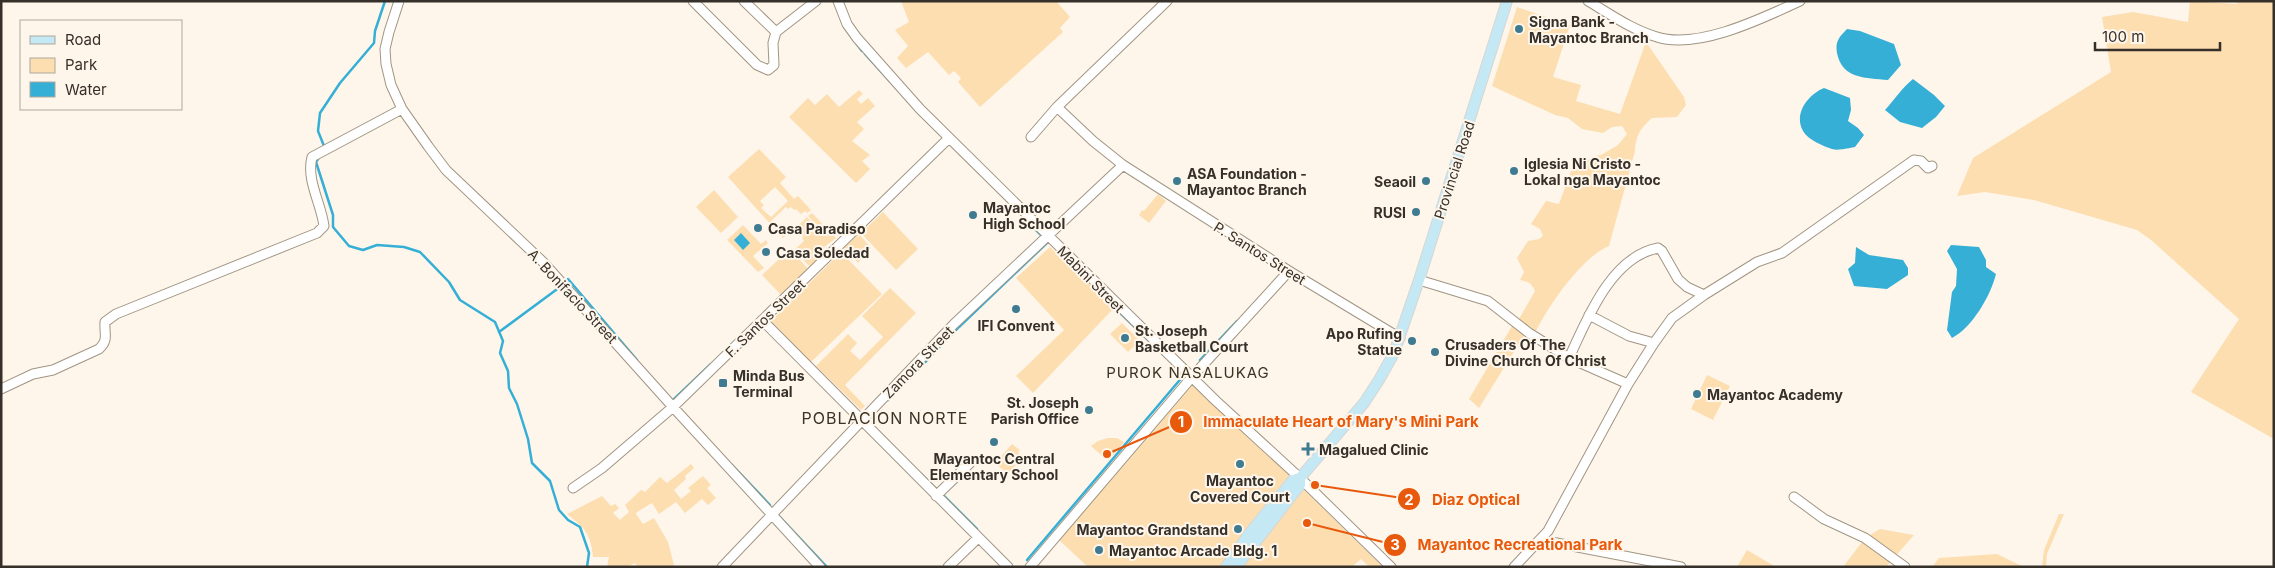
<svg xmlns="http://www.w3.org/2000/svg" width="2275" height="568" font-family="Inter,sans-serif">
<rect width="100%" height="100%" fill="#fef6eb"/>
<!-- green -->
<path fill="#fddeb0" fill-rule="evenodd" d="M901,1H1056L1070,17L1060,28L1063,32L980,107L958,82L961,78L954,71L949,75L928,52L906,68L897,58L908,46L895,30L909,22Z
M2190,1L2237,4L2236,1H2274V439L2191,392L2239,319L2151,240L2137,230L2034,200L1985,192L1957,196L1973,158L2111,72L2102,17L2133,12L2188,22Z
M1517,7L1570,25L1553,77L1581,85L1576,101L1620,114L1646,42L1684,97L1686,105L1677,117L1652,118C1640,129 1636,135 1635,151L1609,246C1582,257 1549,305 1536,331L1519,319L1535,291C1531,282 1527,282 1520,280L1524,272L1517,258L1528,241L1539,239L1543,236L1540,229L1531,224L1546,201L1559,204L1571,171L1594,156L1601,155L1618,145L1627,134L1622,126L1612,127L1603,133L1582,129L1568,118L1555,115L1492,86Z
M859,90L863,94L857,99L861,104L868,98L875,106L857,122L864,129L852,141L870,155L862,161L870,169L856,183L789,117L808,98L815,105L827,94L839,107Z
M759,149L786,177L780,183L794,199L798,196L811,210L807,213L805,211L801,214L796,209L794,210L791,207L788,209L786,207L771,221L779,230L782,228L787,233L792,230L783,238L728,177ZM775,187L788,201L771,217L761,208L764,205L760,201Z
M714,190L738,217L721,233L696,207Z
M1158,194L1166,201L1149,223L1139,215L1142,210L1144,211Z
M883,212L918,249L896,270L861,233Z
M812,213L836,238L819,251L824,257L812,269L794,250L804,241L802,238L817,226L808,216Z
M807,217L815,226L804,237L796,228Z
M743,225L761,244L766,240L768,243L753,256L764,268L758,272L727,240Z
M859,234L871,248L858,263L844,248Z
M1050,247L1114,308L1033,393L1016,376L1064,330L1016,278Z
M790,249L810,271L782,296L762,275Z
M841,252L882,294L811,362L771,321Z
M890,288L916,313L845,385L865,406L861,410L816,366L848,334L857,343L850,351L860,360L883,337L862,316Z
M1122,323L1140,341L1128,352L1110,334Z
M1512,326L1525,334L1479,408L1469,399Z
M1707,375L1730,386L1713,420L1691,409Z
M1190,383L1291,477L1222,567H1088L1058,539Z
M1107,438H1117L1124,442L1108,461L1091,446L1098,441Z
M1012,444L1020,450L1018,452L1023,457L1008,474L995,463Z
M691,464L694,468L685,476L686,479L674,490L681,499L691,491L688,488L703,476L711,485L707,488L716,498L708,505L702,499L685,513L676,502L659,514L652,503L637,512L636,514L643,524L654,518L668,542L674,565L671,567H637L635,563L627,567H607L609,557H593C591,534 585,528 567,514L602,496L611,506L615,504L619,508L613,513L620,520L629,512L625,505L641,490L645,492L660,477L667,483Z
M1301,487L1383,567H1369L1361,559L1352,567H1243Z
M2059,514H2064L2047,554L2046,567H2042L2044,550Z
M1880,529L1914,535L1886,567H1843L1865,538Z
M1747,550L1776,567H1737Z
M1997,554L2024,567H1932L1939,558Z"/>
<!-- water -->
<path fill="#35afd6" d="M1847,29L1860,31L1894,44L1901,65L1888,80C1866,78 1842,79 1837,53C1835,42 1839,37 1847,29Z
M1913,79L1934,95L1945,106L1936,117L1922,128L1900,122L1885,110C1895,99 1902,88 1913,79Z
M1824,88L1850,98L1851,110L1848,121L1858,128L1864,135L1855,147C1849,148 1838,151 1832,149C1823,146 1808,140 1803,131C1793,113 1809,94 1824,88Z
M741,233L750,243L743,250L734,240Z
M1951,245L1979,247L1986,260V267L1996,274C1991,295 1972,328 1952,338L1947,330L1952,292L1956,286L1957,269L1947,251Z
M1856,247L1869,255L1903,260L1908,268V275L1887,289L1854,286L1848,269L1855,263Z"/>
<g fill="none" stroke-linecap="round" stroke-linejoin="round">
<!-- stream -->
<path stroke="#35afd6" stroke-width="2.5" d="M845,28L862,51
M865,54L896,88
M324,146L318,131L320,113L340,83L374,43L375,31L385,1
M320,156L316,162L333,215V227L349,246L363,250L377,245L404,247L420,252L449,282L460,300L495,322L503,341L500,353L508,371L509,388L517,404L528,439L532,463L550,481L559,510L568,520L580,527L589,553L587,567
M1024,218L1041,235
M568,279L637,360
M1095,287L1113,306
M1114,307L1166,357
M499,332L560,287
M1200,360L1237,321
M889,400L959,327L1049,241L1050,242
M672,401L711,364
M732,465L770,505
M921,474L938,491
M942,494L977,529
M778,515L827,567
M1027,560L1184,375"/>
<defs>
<path id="minor" d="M399,1L389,32L385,49L386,64L391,85L402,109L428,146L446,170L543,262L673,407L820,567
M693,1L757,65L768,70L774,65L773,43L776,32L816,1
M744,1L776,32
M838,1L847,24L857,38L920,109L1215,400L1300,478L1391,567
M1588,1C1610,14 1632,30 1657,37C1698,50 1763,18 1800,1
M1057,107L1093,141L1123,165L1289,271L1400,338
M1031,137L1057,107L1167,1
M1419,280L1488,301L1529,333L1569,358L1628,384L1548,531L1514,567
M1589,315L1629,336L1654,343
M762,320L1008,567
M1569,358C1587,319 1611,257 1658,248L1662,251L1678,279L1687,287L1704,295
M1628,384L1654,343L1672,318L1704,295L1757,262L1782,253L1914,160L1921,161L1928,168L1932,166
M1,389L33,374L53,370L99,349C109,340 104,334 105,322L116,314L317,233L324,226C321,203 306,180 312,157L402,109
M573,488L602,468L673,407L949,138
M936,496L970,463
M1794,497L1824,519L1865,538L1905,567
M1541,540L1681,567
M722,567L954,324L1123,165
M948,567L978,538
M1030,567L1192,377L1289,271"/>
<path id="major" d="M1226,567L1249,534L1293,480L1300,478L1364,403L1379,380L1394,353L1419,280L1507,1
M1236,567L1300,485V478"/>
</defs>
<!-- minor casing -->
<use href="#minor" stroke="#a19583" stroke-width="11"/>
<!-- major casing -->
<use href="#major" stroke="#d7d6d4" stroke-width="12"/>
<!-- minor -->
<use href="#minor" stroke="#fff" stroke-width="9"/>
<!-- major -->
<use href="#major" stroke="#c5e8f5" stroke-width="10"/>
</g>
<!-- markers -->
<g fill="#3e7b91" stroke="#fef6eb" stroke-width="2">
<circle cx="1519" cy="29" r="5"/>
<circle cx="1514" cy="171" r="5"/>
<circle cx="1177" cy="181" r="5"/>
<circle cx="1426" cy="181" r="5"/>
<circle cx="1416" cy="212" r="5"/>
<circle cx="973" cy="215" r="5"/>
<circle cx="758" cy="228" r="5"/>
<circle cx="766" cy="252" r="5"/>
<circle cx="1016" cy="309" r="5"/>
<circle cx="1125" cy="338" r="5"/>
<circle cx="1412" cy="341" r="5"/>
<circle cx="1435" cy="352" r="5"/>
<rect x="718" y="378" width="10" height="10" rx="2.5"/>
<circle cx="1697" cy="394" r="5"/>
<circle cx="1089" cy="410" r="5"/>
<circle cx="994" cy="442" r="5"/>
<path d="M1305.5 441.5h5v5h5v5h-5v5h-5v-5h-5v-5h5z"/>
<circle cx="1240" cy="464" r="5"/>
<circle cx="1238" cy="529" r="5"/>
<circle cx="1099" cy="550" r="5"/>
</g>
<g text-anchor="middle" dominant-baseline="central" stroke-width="4" stroke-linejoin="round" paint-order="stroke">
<!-- poi labels -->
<g font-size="14" font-weight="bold" fill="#353029" stroke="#fef6eb" text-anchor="start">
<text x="1529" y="21">Signa Bank -<tspan x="1529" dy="16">Mayantoc Branch</tspan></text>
<text x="1524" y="163">Iglesia Ni Cristo -<tspan x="1524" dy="16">Lokal nga Mayantoc</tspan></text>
<text x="1187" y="173">ASA Foundation -<tspan x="1187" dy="16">Mayantoc Branch</tspan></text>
<text x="1416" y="181" text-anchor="end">Seaoil</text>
<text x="983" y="207">Mayantoc<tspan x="983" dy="16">High School</tspan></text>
<text x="1406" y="212" text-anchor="end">RUSI</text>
<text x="768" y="228">Casa Paradiso</text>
<text x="776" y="252">Casa Soledad</text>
<text x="1016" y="325" text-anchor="middle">IFI Convent</text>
<text x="1135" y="330">St. Joseph<tspan x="1135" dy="16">Basketball Court</tspan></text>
<text x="1402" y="333" text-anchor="end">Apo Rufing<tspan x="1402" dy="16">Statue</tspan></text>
<text x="1445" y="344">Crusaders Of The<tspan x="1445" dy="16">Divine Church Of Christ</tspan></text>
<text x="733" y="375">Minda Bus<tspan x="733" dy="16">Terminal</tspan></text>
<text x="1707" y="394">Mayantoc Academy</text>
<text x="1079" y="402" text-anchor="end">St. Joseph<tspan x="1079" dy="16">Parish Office</tspan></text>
<text x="1319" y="449">Magalued Clinic</text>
<text x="994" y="458" text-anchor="middle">Mayantoc Central<tspan x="994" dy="16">Elementary School</tspan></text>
<text x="1240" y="480" text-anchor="middle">Mayantoc<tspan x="1240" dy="16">Covered Court</tspan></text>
<text x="1228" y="529" text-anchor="end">Mayantoc Grandstand</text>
<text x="1109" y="550">Mayantoc Arcade Bldg. 1</text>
</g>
<!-- street labels -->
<g font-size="14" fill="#353029" stroke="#fef6eb">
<text transform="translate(1454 170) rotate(-72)">Provincial Road</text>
<text transform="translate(1260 253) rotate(32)">P. Santos Street</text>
<text transform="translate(1091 279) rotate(45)">Mabini Street</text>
<text transform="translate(573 296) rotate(47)">A. Bonifacio Street</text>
<text transform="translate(765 318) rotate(-44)">F. Santos Street</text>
<text transform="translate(918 362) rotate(-46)">Zamora Street</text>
</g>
<!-- neighbourhood labels -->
<g font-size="15" letter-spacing="1" fill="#3c3323" stroke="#fef6eb">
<text x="1188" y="372">PUROK NASALUKAG</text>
</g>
<!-- quarter labels -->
<g font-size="16" letter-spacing="1" fill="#3c3323" stroke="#fef6eb">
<text x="885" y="418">POBLACION NORTE</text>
</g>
</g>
<!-- callouts -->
<path fill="none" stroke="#e8590c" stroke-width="2" d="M1107 454L1181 422M1315 485L1409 499M1307 523L1395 545"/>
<g fill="#e8590c" stroke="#fef6eb" stroke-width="2">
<circle cx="1107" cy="454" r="5"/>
<circle cx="1315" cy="485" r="5"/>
<circle cx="1307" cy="523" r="5"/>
<circle cx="1181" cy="422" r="12"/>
<circle cx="1409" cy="499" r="12"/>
<circle cx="1395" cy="545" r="12"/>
</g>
<g font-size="15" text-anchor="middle" font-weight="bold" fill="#fff">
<text x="1181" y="427">1</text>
<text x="1409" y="505">2</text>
<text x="1395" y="550">3</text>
</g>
<g font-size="15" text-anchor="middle" font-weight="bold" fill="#e8590c" stroke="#fef6eb" stroke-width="4" stroke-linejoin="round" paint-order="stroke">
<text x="1341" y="427">Immaculate Heart of Mary's Mini Park</text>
<text x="1476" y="505">Diaz Optical</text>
<text x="1520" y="550">Mayantoc Recreational Park</text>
</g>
<!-- border -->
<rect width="2275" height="568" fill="none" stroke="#353029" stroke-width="5"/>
<!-- legend -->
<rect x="20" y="20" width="162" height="90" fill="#fef6eb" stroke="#aea79d"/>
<rect x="30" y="36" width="25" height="8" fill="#c5e8f5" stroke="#aea79d"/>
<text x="65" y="45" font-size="15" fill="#353029">Road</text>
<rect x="30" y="58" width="25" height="15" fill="#fddeb0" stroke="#aea79d"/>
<text x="65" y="70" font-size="15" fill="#353029">Park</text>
<rect x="30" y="82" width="25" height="15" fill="#35afd6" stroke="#aea79d"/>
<text x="65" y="95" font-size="15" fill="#353029">Water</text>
<!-- scale -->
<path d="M2095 42v8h125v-8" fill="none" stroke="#353029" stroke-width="2.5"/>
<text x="2102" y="42" font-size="15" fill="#353029" stroke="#fef6eb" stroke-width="4" paint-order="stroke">100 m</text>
</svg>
